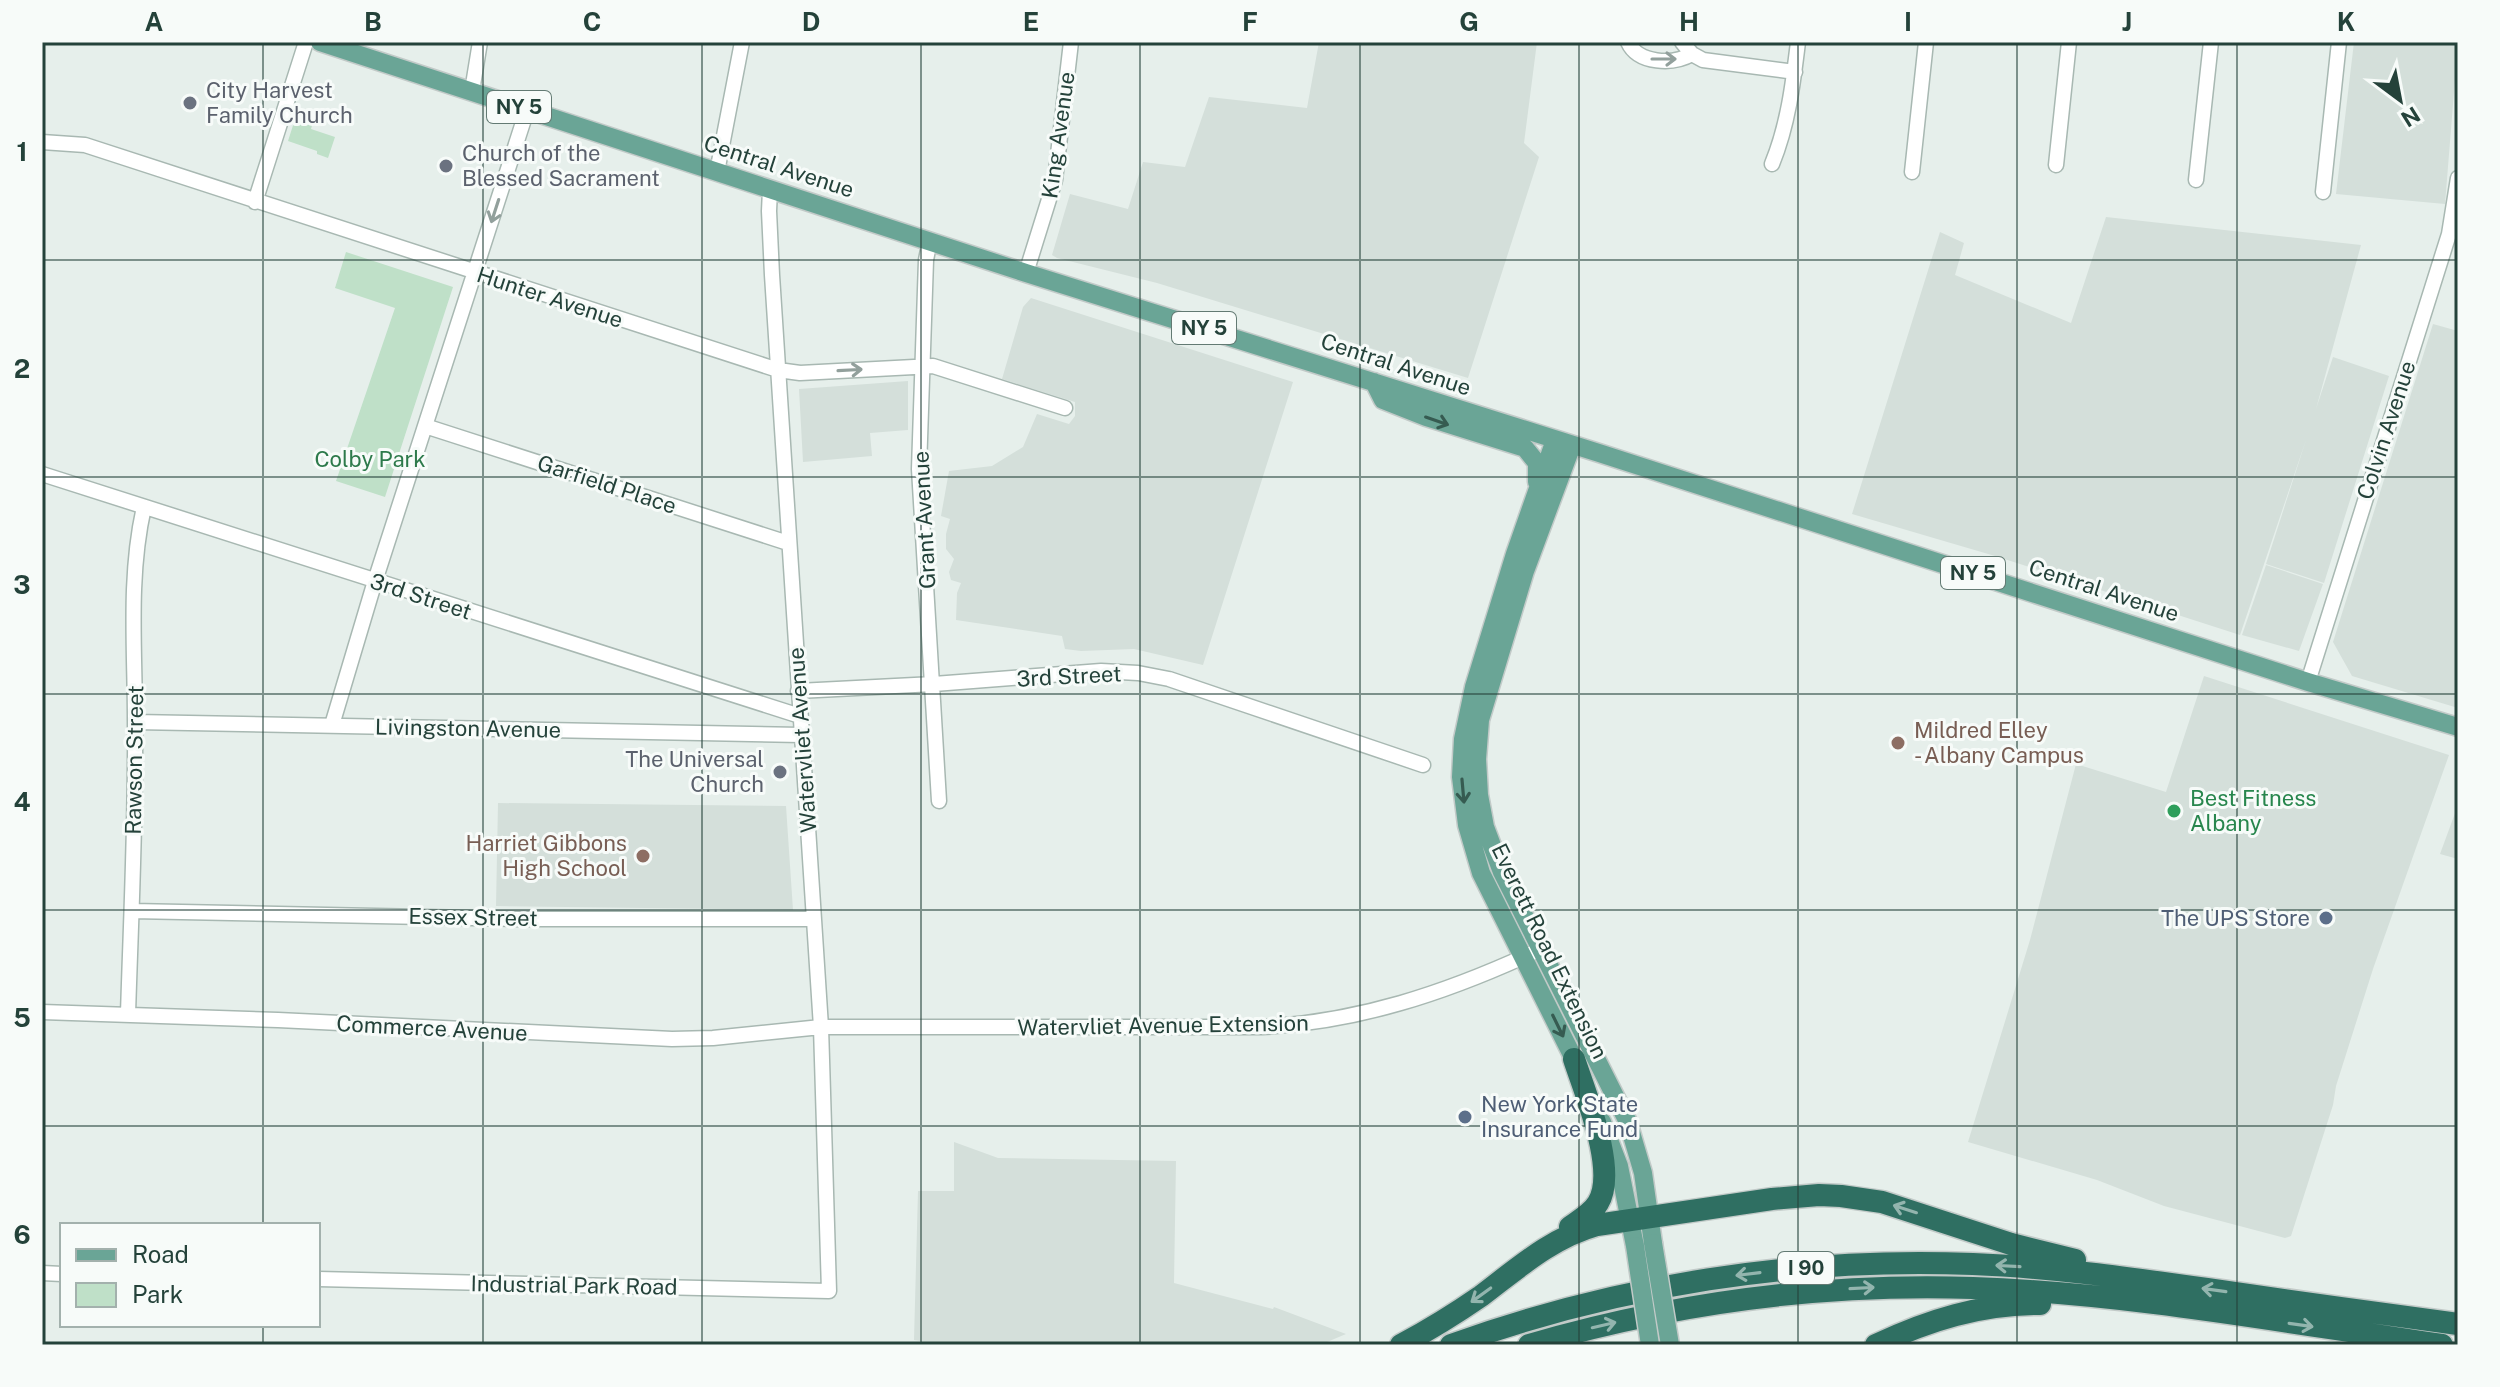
<svg xmlns="http://www.w3.org/2000/svg" width="2500" height="1387" font-family="'Public Sans',sans-serif">
<rect width="100%" height="100%" fill="#e6efeb"/>
<!-- built -->
<path fill="#d4dfda" d="M1319,42H1537L1524,143L1539,157L1468,378L1157,283L1057,258L1052,255L1070,194L1128,209L1143,162L1185,167L1209,97L1307,108Z
M2354,42H2458L2445,204L2336,194Z
M2106,217L2361,245L2316,409L2333,357L2389,376L2324,583L2266,564L2306,440L2240,635L1995,556L1852,514L1940,232L1964,243L1955,275L2071,323Z
M1031,298L1293,382L1203,665L1134,649L1081,651L1065,649L1062,636L956,620L957,593L961,583L951,580L949,572L954,559L946,549V534L950,519L941,516L949,471L992,466L1023,447L1037,414L1069,424L1075,416V402L1002,379L1023,307Z
M2433,324L2458,331V708L2352,676L2333,642Z
M908,381V430L870,433L872,456L803,462L799,389Z
M2266,565L2323,584L2299,651L2242,635Z
M2204,676L2449,755L2373,969L2336,1086L2333,1105L2291,1236L2285,1238L2164,1206L2097,1180L1968,1142L2030,940L2076,764L2166,792Z
M498,803L786,806L793,910L496,906Z
M2458,805V859L2440,854Z
M954,1142L998,1158L1176,1161L1174,1283L1273,1309L1274,1307L1346,1334L1320,1345H921V1341L914,1340L918,1191H954Z"/>
<!-- green -->
<path fill="#bfe0c8" d="M296,116L313,122L311,129L335,137L328,158L317,154V151L288,141Z
M346,252L453,287L385,497L336,481L395,308L335,288Z"/>
<g fill="none" stroke-linecap="round" stroke-linejoin="round">
<defs>
<path id="minor" d="M1628,42C1638,64 1673,65 1692,54L1682,42
M1692,54L1703,60L1795,72
M472,91L480,42
M42,142L85,145L778,370L800,373L933,366L1065,408
M1772,164C1788,125 1793,84 1798,42
M2056,165L2069,42
M717,172L742,42
M1912,172L1926,42
M2196,180L2211,42
M2323,192L2339,42
M255,202L306,42
M930,240L926,260L919,469L939,801
M1026,273L1055,180L1071,42
M425,426L788,543
M42,474L800,716
M2308,682L2449,234L2458,178
M798,691L934,684L1101,671L1138,673L1169,679L1423,765
M135,722L801,735
M332,725L375,581L527,110
M132,911L518,919H814
M42,1012L278,1020L672,1039L713,1038L821,1027H1262C1358,1022 1445,993 1532,953
M128,1014C131,917 136,819 135,721C135,650 128,577 144,507
M42,1273L62,1274
M318,1279L829,1291L821,1027L772,275L769,211L770,190"/>
<path id="major" d="M320,42L1026,273L1599,453L2308,682L2458,727
M1374,382L1383,400L1426,417L1525,448L1537,463V482
M1555,440L1515,554L1474,687L1463,739L1461,777L1467,825L1481,873L1579,1069
M1572,445L1525,571L1480,720L1477,759L1479,795L1485,827L1502,872L1628,1122L1643,1173L1653,1243
M1602,1122L1619,1166L1635,1246"/>
<path id="highway" d="M1570,1227C1580,1220 1592,1213 1598,1203C1618,1171 1585,1093 1574,1059
M1401,1345C1429,1330 1455,1314 1481,1296C1518,1268 1551,1238 1597,1225L1772,1199L1819,1195L1841,1196L1882,1202L2011,1244L2075,1260
M1451,1345C1618,1285 1796,1257 1973,1264C2051,1267 2129,1278 2207,1289C2291,1301 2374,1313 2458,1324
M1529,1345C1673,1303 1822,1283 1973,1288C2128,1293 2288,1323 2442,1345
M1876,1345C1929,1320 1980,1304 2040,1304"/>
</defs>
<!-- minor casing -->
<use href="#minor" stroke="#a8b8b2" stroke-width="17"/>
<!-- major casing -->
<use href="#major" stroke="#c2cac8" stroke-width="21"/>
<!-- highway casing -->
<use href="#highway" stroke="#c2cac8" stroke-width="25"/>
<!-- minor -->
<use href="#minor" stroke="#fff" stroke-width="14"/>
<!-- major -->
<use href="#major" stroke="#6aa596" stroke-width="18"/>
<!-- highway -->
<use href="#highway" stroke="#2f6f62" stroke-width="22"/>
<defs>
<path id="major-bridge" d="M1653,1243L1670,1345
M1635,1246L1650,1345"/>
</defs>
<!-- major-bridge casing -->
<use href="#major-bridge" stroke="#c2cac8" stroke-width="21" stroke-linecap="butt"/>
<!-- major-bridge -->
<use href="#major-bridge" stroke="#6aa596" stroke-width="18"/>
</g>
<!-- one-way arrows -->
<defs><path id="oneway-shaft" d="M-6 0H5M1.5-3L5.5 0L1.5 3" fill="none" stroke-width="1.6" stroke-linecap="round" stroke-linejoin="round" transform="scale(2)"/></defs>
<g stroke="#92a09c">
<use href="#oneway-shaft" transform="translate(1664 59)"/>
<use href="#oneway-shaft" transform="translate(495 211) rotate(108)"/>
<use href="#oneway-shaft" transform="translate(850 370) rotate(-3)"/>
</g>
<g stroke="#365b51">
<use href="#oneway-shaft" transform="translate(1437 421) rotate(19)"/>
<use href="#oneway-shaft" transform="translate(1463 791) rotate(85)"/>
<use href="#oneway-shaft" transform="translate(1558 1026) rotate(64)"/>
</g>
<g stroke="#93b5ae">
<use href="#oneway-shaft" transform="translate(1905 1209) rotate(-162)"/>
<use href="#oneway-shaft" transform="translate(2008 1266) rotate(-177)"/>
<use href="#oneway-shaft" transform="translate(1748 1274) rotate(173)"/>
<use href="#oneway-shaft" transform="translate(1862 1288) rotate(-3)"/>
<use href="#oneway-shaft" transform="translate(2214 1290) rotate(-172)"/>
<use href="#oneway-shaft" transform="translate(1481 1295) rotate(144)"/>
<use href="#oneway-shaft" transform="translate(1604 1325) rotate(-13)"/>
<use href="#oneway-shaft" transform="translate(2301 1325) rotate(8)"/>
</g>
<!-- grid -->
<path fill="none" stroke="#24423a" stroke-width="2" stroke-opacity="0.55" d="M263,42V1225M483,42V1345M702,42V1345M921,42V1345M1140,42V1345M1360,42V1345M1579,42V1345M1798,42V1345M2017,42V1345M2237,42V1345M42,260H2458M42,477H2458M42,694H2458M42,910H2458M42,1126H2458M263,1325V1345"/>
<!-- markers -->
<g fill="#6b7280" stroke="#f7fbf9" stroke-width="3">
<circle cx="190" cy="103" r="8"/>
<circle cx="446" cy="166" r="8"/>
<circle cx="780" cy="772" r="8"/>
</g>
<g fill="#8d6e63" stroke="#f7fbf9" stroke-width="3">
<circle cx="1898" cy="743" r="8"/>
<circle cx="643" cy="856" r="8"/>
</g>
<circle fill="#2e9e5b" stroke="#f7fbf9" stroke-width="3" cx="2174" cy="811" r="8"/>
<g fill="#5c6f8a" stroke="#f7fbf9" stroke-width="3">
<circle cx="2326" cy="918" r="8"/>
<circle cx="1465" cy="1117" r="8"/>
</g>
<g text-anchor="middle" dominant-baseline="central" stroke-width="6" stroke-linejoin="round" paint-order="stroke">
<!-- shield labels -->
<g fill="#f7fbf9" stroke="#637a73" stroke-width="2">
<rect x="487" y="91" width="64" height="32" rx="6"/>
<rect x="1172" y="312" width="64" height="32" rx="6"/>
<rect x="1941" y="557" width="64" height="32" rx="6"/>
<rect x="1778" y="1252" width="56" height="32" rx="6"/>
</g>
<g font-size="20" font-weight="bold" fill="#24423a">
<text x="519" y="107">NY 5</text>
<text x="1204" y="328">NY 5</text>
<text x="1973" y="573">NY 5</text>
<text x="1806" y="1268">I 90</text>
</g>
<!-- worship labels -->
<g font-size="22" fill="#5b616d" stroke="#f7fbf9" text-anchor="start">
<text x="206" y="90">City Harvest<tspan x="206" dy="25">Family Church</tspan></text>
<text x="462" y="153">Church of the<tspan x="462" dy="25">Blessed Sacrament</tspan></text>
<text x="764" y="759" text-anchor="end">The Universal<tspan x="764" dy="25">Church</tspan></text>
</g>
<!-- street labels -->
<g font-size="22" fill="#24423a" stroke="#f7fbf9">
<text transform="translate(1058 135) rotate(-82)">King Avenue</text>
<text transform="translate(779 166) rotate(18)">Central Avenue</text>
<text transform="translate(550 297) rotate(18)">Hunter Avenue</text>
<text transform="translate(1396 364) rotate(18)">Central Avenue</text>
<text transform="translate(2386 430) rotate(-72)">Colvin Avenue</text>
<text transform="translate(607 484) rotate(18)">Garfield Place</text>
<text transform="translate(924 520) rotate(-93)">Grant Avenue</text>
<text transform="translate(2104 590) rotate(18)">Central Avenue</text>
<text transform="translate(421 596) rotate(18)">3rd Street</text>
<text transform="translate(1069 676) rotate(-3)">3rd Street</text>
<text transform="translate(468 728) rotate(1)">Livingston Avenue</text>
<text transform="translate(802 740) rotate(-94)">Watervliet Avenue</text>
<text transform="translate(134 760) rotate(-89)">Rawson Street</text>
<text transform="translate(473 917) rotate(1)">Essex Street</text>
<text transform="translate(1550 951) rotate(64)">Everett Road Extension</text>
<text transform="translate(1163 1025) rotate(-1)">Watervliet Avenue Extension</text>
<text transform="translate(432 1028) rotate(3)">Commerce Avenue</text>
<text transform="translate(574 1285) rotate(1)">Industrial Park Road</text>
</g>
<!-- park labels -->
<g font-size="22" fill="#2d7a4b" stroke="#f7fbf9">
<text x="370" y="459">Colby Park</text>
</g>
<!-- education labels -->
<g font-size="22" fill="#785e54" stroke="#f7fbf9" text-anchor="start">
<text x="1914" y="730">Mildred Elley<tspan x="1914" dy="25">- Albany Campus</tspan></text>
<text x="627" y="843" text-anchor="end">Harriet Gibbons<tspan x="627" dy="25">High School</tspan></text>
</g>
<!-- leisure labels -->
<g font-size="22" fill="#27864d" stroke="#f7fbf9" text-anchor="start">
<text x="2190" y="798">Best Fitness<tspan x="2190" dy="25">Albany</tspan></text>
</g>
<!-- service labels -->
<g font-size="22" fill="#4e5e75" stroke="#f7fbf9" text-anchor="end">
<text x="2310" y="918">The UPS Store</text>
<text x="1481" y="1104" text-anchor="start">New York State<tspan x="1481" dy="25">Insurance Fund</tspan></text>
</g>
</g>
<!-- border -->
<rect width="2500" height="1387" fill="none" stroke="#f7fbf9" stroke-width="88"/>
<!-- legend -->
<rect x="60" y="1223" width="260" height="104" fill="#f7fbf9" stroke="#a3b1ad" stroke-width="2"/>
<rect x="76" y="1249" width="40" height="12" fill="#6aa596" stroke="#a3b1ad" stroke-width="2"/>
<text x="132" y="1263" font-size="24" fill="#24423a">Road</text>
<rect x="76" y="1283" width="40" height="24" fill="#bfe0c8" stroke="#a3b1ad" stroke-width="2"/>
<text x="132" y="1303" font-size="24" fill="#24423a">Park</text>
<!-- north arrow -->
<g transform="translate(2400 100) rotate(148)" stroke="#f7fbf9" stroke-width="6" paint-order="stroke">
<path d="M0-6L14 30L0 20L-14 30Z" fill="#24423a"/>
<text y="-12" font-size="22" font-weight="bold" text-anchor="middle" fill="#24423a">N</text>
</g>
<rect x="44" y="44" width="2412" height="1299" fill="none" stroke="#24423a" stroke-width="3"/>
<g font-size="26" text-anchor="middle" font-weight="bold" fill="#24423a">
<text x="154" y="31">A</text>
<text x="373" y="31">B</text>
<text x="592" y="31">C</text>
<text x="811" y="31">D</text>
<text x="1031" y="31">E</text>
<text x="1250" y="31">F</text>
<text x="1469" y="31">G</text>
<text x="1689" y="31">H</text>
<text x="1908" y="31">I</text>
<text x="2127" y="31">J</text>
<text x="2346" y="31">K</text>
<text x="22" y="161">1</text>
<text x="22" y="378">2</text>
<text x="22" y="594">3</text>
<text x="22" y="811">4</text>
<text x="22" y="1027">5</text>
<text x="22" y="1244">6</text>
</g>
</svg>
